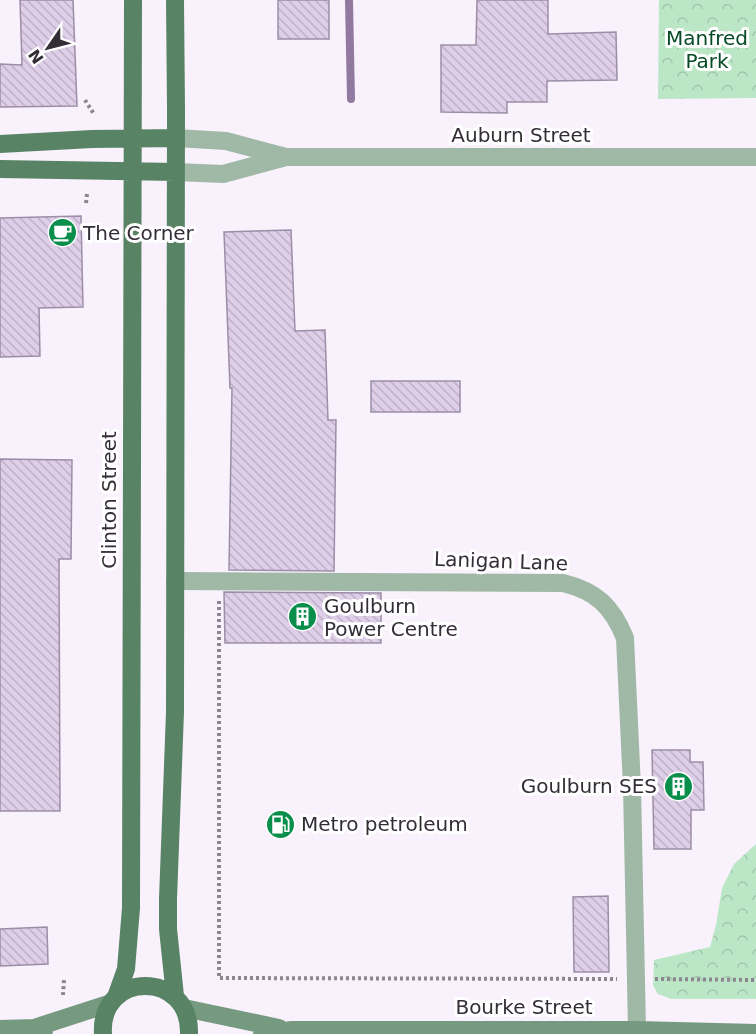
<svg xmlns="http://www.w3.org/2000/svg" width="756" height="1034" font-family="'DejaVu Sans',sans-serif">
<defs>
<pattern id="park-crowns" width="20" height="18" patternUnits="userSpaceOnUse" patternTransform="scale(1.5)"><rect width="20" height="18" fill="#bbe7c6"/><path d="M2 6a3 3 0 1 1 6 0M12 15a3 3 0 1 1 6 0" fill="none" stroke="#a1c6ab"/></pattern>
<pattern id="building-back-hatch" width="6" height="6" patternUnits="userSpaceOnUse" patternTransform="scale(1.5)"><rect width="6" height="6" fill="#decee8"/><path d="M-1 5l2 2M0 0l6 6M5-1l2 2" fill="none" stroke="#bfb1c8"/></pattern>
</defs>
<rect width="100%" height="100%" fill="#f9f2fd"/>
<!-- park -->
<path fill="url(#park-crowns)" d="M659,0H756V98L658,99Z
M756,844V999H671L658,994L653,985L654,960L710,947L716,925L722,888L734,864Z"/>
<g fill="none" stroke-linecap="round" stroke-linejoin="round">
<!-- stream -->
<path stroke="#9279a0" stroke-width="8" d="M349,0L351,99"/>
</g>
<!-- building -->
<path fill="url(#building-back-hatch)" stroke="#9c8ea6" stroke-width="1.5" d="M20,0H73L77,106L0,107V64L22,65Z
M278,0H329V39H278Z
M477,0H548V34L616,32L617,80L547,81V102H507V113L441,112V45H476Z
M81,216L83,307L39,308L40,356L0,357V218Z
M291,230L295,331L325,330L328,420H336L334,571L229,570L232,388H230L224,232Z
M371,381H460V412H371Z
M0,459L72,460L71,559H59L60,811H0Z
M224,592L381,593V643H225Z
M652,750H690V762H703L704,810H691V849H654Z
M608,896L609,972H574L573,897Z
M47,927L48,964L0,966V929Z"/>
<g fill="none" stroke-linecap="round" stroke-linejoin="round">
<!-- path -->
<path stroke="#8c8690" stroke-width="4" stroke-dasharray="3 3" stroke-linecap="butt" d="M85,100L94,114
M86,203L87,194
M219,601V978L617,979
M655,979L756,980
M63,995L64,979"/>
<!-- street -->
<path stroke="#a0b8a6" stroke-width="18" d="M176,138L226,141L286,157
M176,172L223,174L286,157H756
M175,581L563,583C596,591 612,606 625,638L632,787L637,1030"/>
<!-- secondary -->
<path stroke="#769a80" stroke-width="18" d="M184,1008L279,1028
M34,1028L111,1003
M0,1029L34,1028L44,1031
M262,1034L292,1030H637L756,1033"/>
<!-- primary -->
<path stroke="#588465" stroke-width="18" d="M0,144L92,139L176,138
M0,169L176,172
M175,996L168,929V899L175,712L176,108L175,0
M116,997L126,969L131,908L133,0
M103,1034C99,970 191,970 189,1034"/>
</g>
<!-- icons -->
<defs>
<symbol id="cafe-disc" viewBox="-11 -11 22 22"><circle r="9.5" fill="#0a8e4b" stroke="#fff"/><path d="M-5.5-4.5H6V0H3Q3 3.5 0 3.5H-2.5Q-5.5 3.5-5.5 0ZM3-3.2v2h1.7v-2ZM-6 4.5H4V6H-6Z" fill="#fff"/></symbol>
<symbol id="building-disc" viewBox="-11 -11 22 22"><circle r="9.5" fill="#0a8e4b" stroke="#fff"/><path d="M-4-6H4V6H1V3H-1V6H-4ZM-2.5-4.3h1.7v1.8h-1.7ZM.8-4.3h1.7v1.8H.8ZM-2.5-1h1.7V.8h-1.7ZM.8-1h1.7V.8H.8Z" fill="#fff"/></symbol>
<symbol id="fuel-disc" viewBox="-11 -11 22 22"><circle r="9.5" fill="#0a8e4b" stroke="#fff"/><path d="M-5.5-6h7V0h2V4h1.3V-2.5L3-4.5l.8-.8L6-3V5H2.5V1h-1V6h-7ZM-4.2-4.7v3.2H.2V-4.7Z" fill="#fff"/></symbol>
</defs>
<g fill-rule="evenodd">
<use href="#cafe-disc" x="46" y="216" width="33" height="33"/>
<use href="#building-disc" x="286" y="600" width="33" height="33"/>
<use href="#building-disc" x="662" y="770" width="33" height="33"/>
<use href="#fuel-disc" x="264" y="808" width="33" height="33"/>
</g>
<g text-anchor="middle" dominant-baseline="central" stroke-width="6" stroke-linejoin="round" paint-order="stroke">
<!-- park labels -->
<g font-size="20" fill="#064a25" stroke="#fff">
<text x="707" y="38">Manfred<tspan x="707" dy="23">Park</tspan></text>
</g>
<!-- street labels -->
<g font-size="20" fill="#332d36" stroke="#fff">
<text x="521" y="135">Auburn Street</text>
<text transform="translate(109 500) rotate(-90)">Clinton Street</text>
<text transform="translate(501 561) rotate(2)">Lanigan Lane</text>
<text x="524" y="1007">Bourke Street</text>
</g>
<!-- poi labels -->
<g font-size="20" fill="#332d36" stroke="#fff" text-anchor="start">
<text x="83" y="233">The Corner</text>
<text x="324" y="606">Goulburn<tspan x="324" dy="23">Power Centre</tspan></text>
<text x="657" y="786" text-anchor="end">Goulburn SES</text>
<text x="301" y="824">Metro petroleum</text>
</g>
</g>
<!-- north arrow -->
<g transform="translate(48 48) rotate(235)" stroke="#ffffff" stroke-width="4.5" paint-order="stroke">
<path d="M0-4.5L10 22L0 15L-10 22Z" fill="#332d36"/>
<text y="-9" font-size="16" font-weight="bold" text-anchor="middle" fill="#332d36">N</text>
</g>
</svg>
